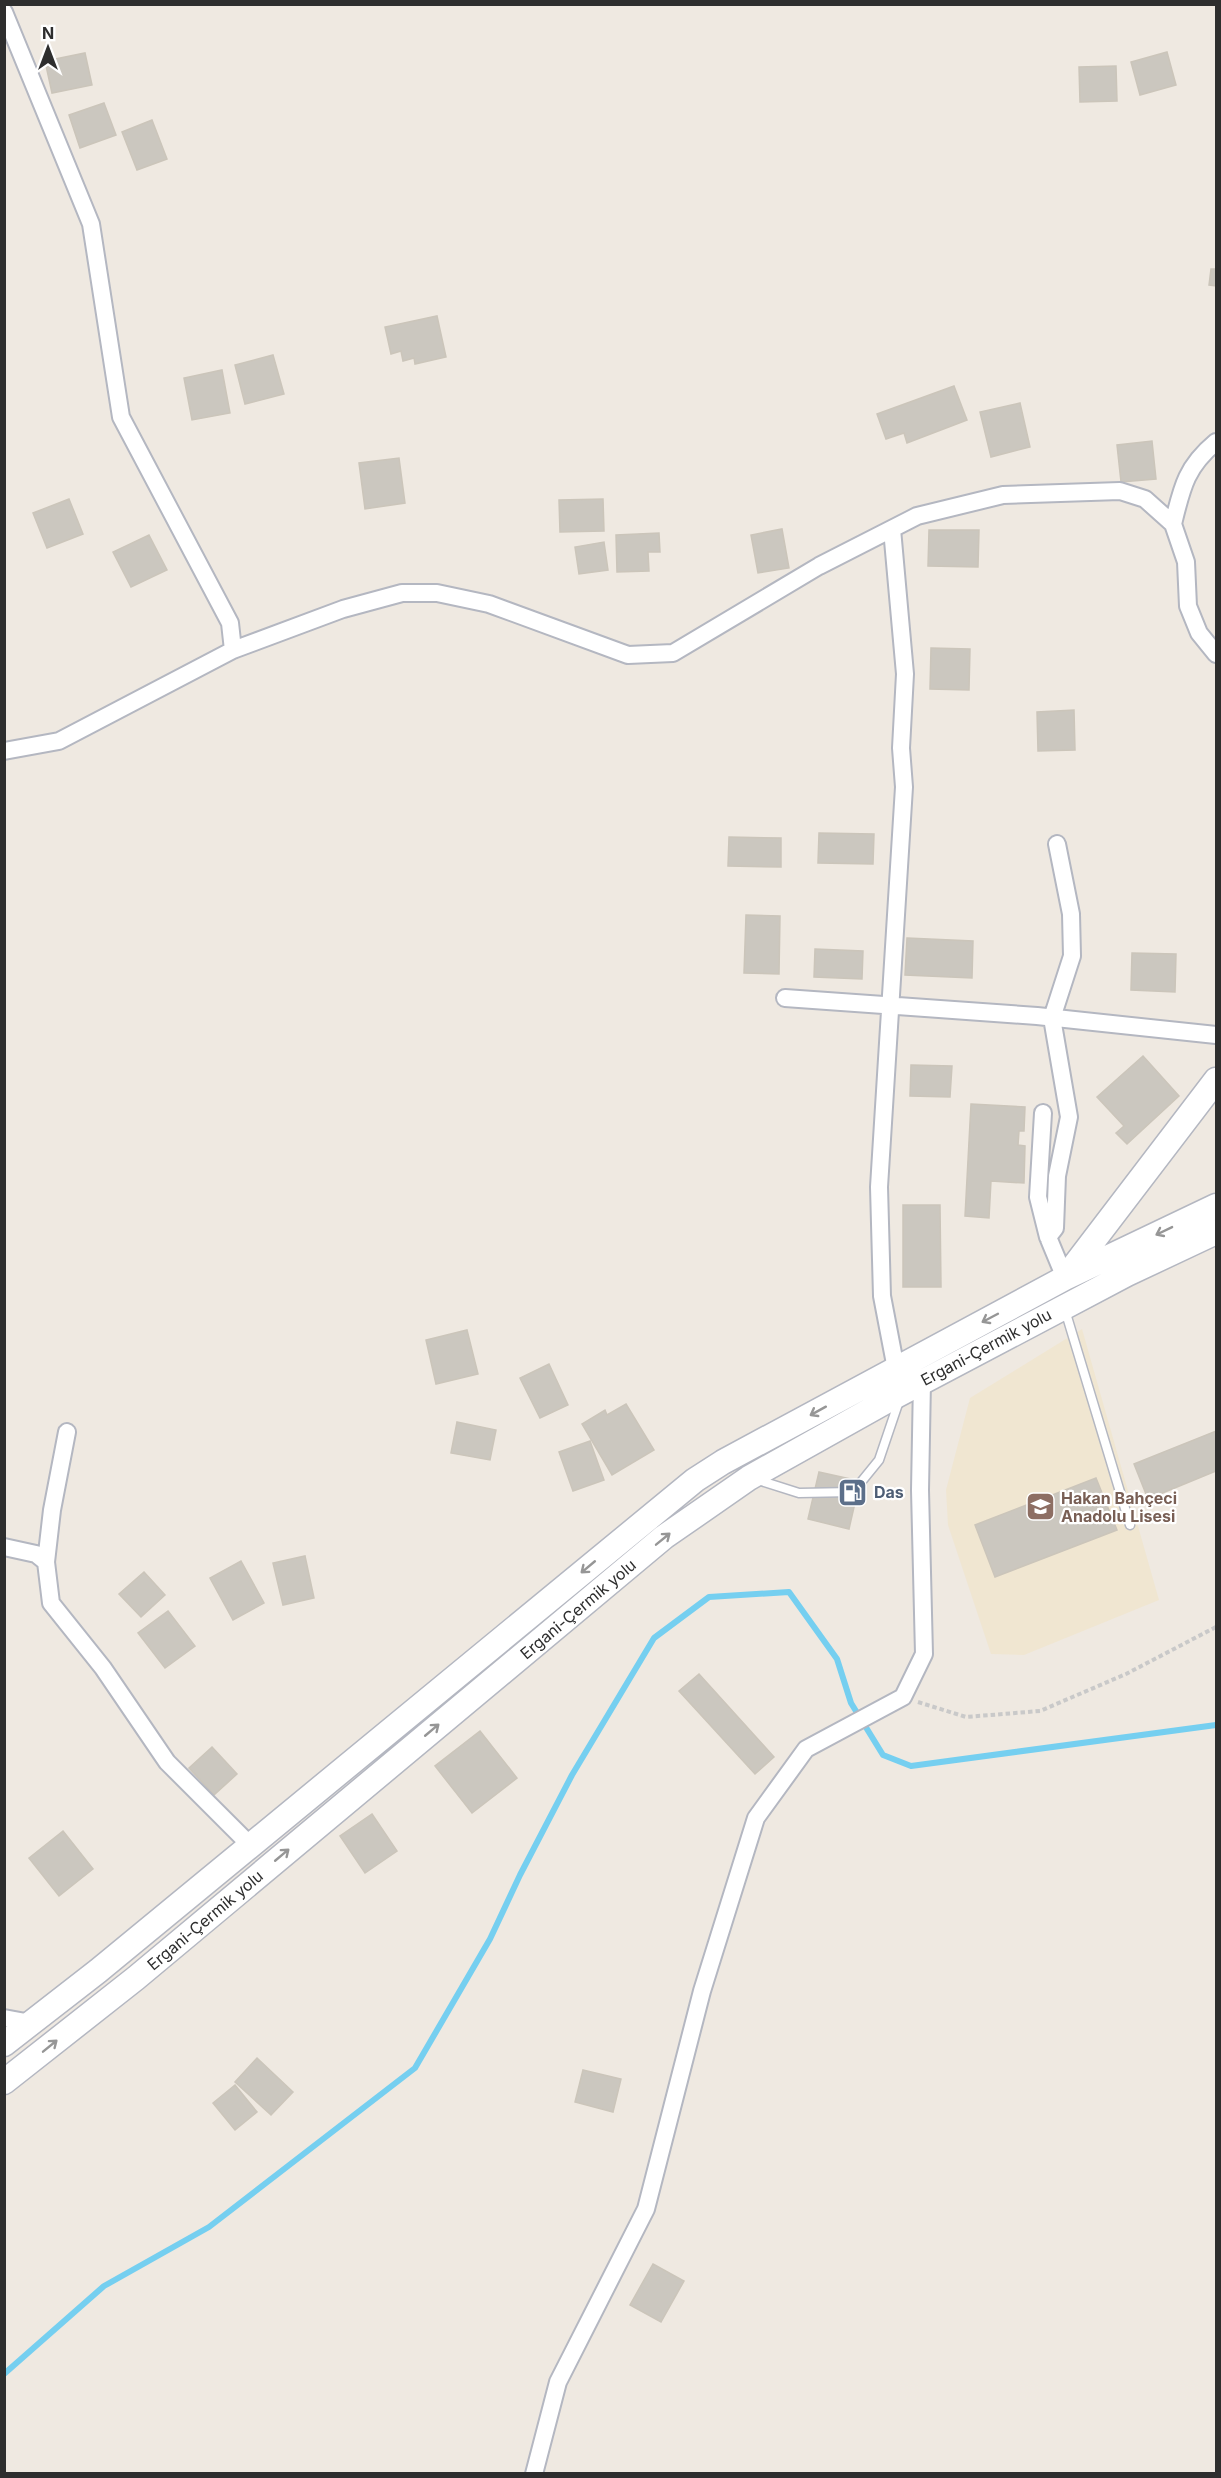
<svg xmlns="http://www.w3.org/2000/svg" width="1221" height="2478" font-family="Inter,sans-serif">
<rect width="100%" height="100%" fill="#efe9e1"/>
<!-- education -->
<path fill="#f0e6d1" d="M1082,1329L1159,1600L1024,1655L991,1654L948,1525L946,1490L970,1398Z"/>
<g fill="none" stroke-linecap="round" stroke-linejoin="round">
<!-- stream -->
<path stroke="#75cff0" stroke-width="6" d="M4,2374L104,2286L209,2227L415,2068L490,1939L520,1875L572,1775L654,1638L709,1597L789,1592L837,1659L851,1703L883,1755L911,1766L1216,1725"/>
</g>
<!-- building -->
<path fill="#cbc7bf" stroke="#cbc5ba" stroke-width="1.5" d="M1167,52L1176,85L1140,95L1131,62Z
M85,53L92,85L52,93L45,61Z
M1116,66L1117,101L1080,102L1079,67Z
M104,103L116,135L80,148L69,115Z
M152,120L167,159L137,170L122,132Z
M1211,269H1216V286L1209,285Z
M437,316L446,357L415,364L414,358L403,361L401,351L391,354L385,327Z
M273,355L284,394L245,404L235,365Z
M222,370L230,413L192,420L184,378Z
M954,386L967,420L907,443L904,433L886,439L877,414Z
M1020,403L1030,447L991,457L980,412Z
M1152,441L1156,479L1121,482L1117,445Z
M399,458L405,503L365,509L359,463Z
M69,499L83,534L47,548L33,513Z
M603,499L604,531L560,532L559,500Z
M782,529L789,568L758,573L751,535Z
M929,530H979L978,567L928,566Z
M659,533L660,552H648L649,571L617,572L616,535Z
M149,535L167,570L131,587L113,552Z
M604,542L608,570L579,574L575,547Z
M931,648L970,649L969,690L930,689Z
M1074,710L1075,750L1038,751L1037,712Z
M819,833L874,834L873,864L818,863Z
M729,837L781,838V867L728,866Z
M746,915L780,916L779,974L744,973Z
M907,938L973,941L972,978L905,975Z
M815,949L863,951L862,979L814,977Z
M1132,953L1176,954L1175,992L1131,990Z
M1143,1056L1179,1096L1127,1144L1116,1133L1124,1126L1097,1097Z
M911,1065L952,1066L950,1097L910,1096Z
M971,1104L1025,1107L1024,1131H1019L1018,1145L1025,1146L1024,1183L991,1181L989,1218L965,1216Z
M903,1205H940L941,1287H903Z
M467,1330L478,1374L436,1384L426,1340Z
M549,1364L568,1405L540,1418L520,1378Z
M626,1404L654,1450L612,1475L582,1424L605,1410L607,1415Z
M457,1422L496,1430L490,1460L451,1453Z
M1216,1431V1471L1148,1499L1134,1464Z
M590,1441L604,1480L573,1491L559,1452Z
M819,1472L860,1481L849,1529L808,1519Z
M1096,1478L1117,1530L995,1577L975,1525Z
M305,1556L314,1598L283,1605L273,1563Z
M241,1561L264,1603L233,1620L210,1578Z
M144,1572L165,1595L141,1617L119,1594Z
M168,1611L195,1646L165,1668L138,1633Z
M699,1674L774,1757L755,1774L679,1691Z
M480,1731L517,1778L472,1813L435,1766Z
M212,1747L237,1774L214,1795L189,1768Z
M372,1814L397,1851L365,1873L340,1836Z
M63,1831L93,1869L59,1896L29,1858Z
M257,2058L293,2092L271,2115L235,2082Z
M583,2070L621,2079L613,2112L575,2102Z
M235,2085L257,2112L235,2130L213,2103Z
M653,2264L684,2281L661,2322L630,2305Z"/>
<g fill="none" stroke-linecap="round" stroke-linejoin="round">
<defs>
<path id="lane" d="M1065,1310L1130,1525
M755,1479L799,1493L853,1492L879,1460L900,1398"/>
<path id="street" d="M4,12L91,224L121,417L230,623L233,650
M1173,524C1182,487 1186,467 1216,442
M892,529L905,674L901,748L904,787L879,1187L882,1296L896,1369
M4,751L59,741L233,650L343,609L402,593H437L489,604L628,655L673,653L819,566L917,516L1003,495L1120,491L1145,499L1173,524L1186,562L1188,606L1199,633L1216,654
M785,998L1037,1016L1216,1035
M1043,1113L1038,1197L1048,1237L1065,1278
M1048,1237L1055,1228L1057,1176L1069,1117L1052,1018L1072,956L1071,914L1057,844
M67,1432L52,1510L46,1562L51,1603L103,1668L167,1762L250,1845
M4,1547L36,1554L46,1562
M4,2018L31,2023
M534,2474L558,2382L646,2209L702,1991L756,1818L806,1749L903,1697L924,1654L920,1490L922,1381"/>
<path id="secondary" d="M1068,1274L1216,1080
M4,2044L98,1971L695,1480L723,1462L1065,1278L1216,1206
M4,2082L136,1978L664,1537L749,1478L892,1398L1127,1274L1216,1232"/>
</defs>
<!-- lane casing -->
<use href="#lane" stroke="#b4b7c1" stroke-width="11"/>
<!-- street casing -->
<use href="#street" stroke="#b4b7c1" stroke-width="20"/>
<!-- secondary casing -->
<use href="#secondary" stroke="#b4b7c1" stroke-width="27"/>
<!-- path -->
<path stroke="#c9c9c9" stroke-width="4" stroke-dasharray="4.5 3" stroke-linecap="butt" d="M918,1702L966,1717L1040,1711L1126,1674L1216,1627"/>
<!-- lane -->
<use href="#lane" stroke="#fff" stroke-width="8"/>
<!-- street -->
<use href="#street" stroke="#fff" stroke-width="16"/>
<!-- secondary -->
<use href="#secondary" stroke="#fff" stroke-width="24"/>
</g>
<!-- one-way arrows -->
<defs><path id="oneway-shaft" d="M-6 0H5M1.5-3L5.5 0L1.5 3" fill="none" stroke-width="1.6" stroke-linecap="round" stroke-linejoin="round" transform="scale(1.5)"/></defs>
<g stroke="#969696">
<use href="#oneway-shaft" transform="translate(1164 1231) rotate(154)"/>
<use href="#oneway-shaft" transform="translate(990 1318) rotate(152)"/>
<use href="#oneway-shaft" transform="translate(818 1411) rotate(151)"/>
<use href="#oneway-shaft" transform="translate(663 1539) rotate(-39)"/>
<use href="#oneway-shaft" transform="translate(588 1567) rotate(140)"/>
<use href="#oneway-shaft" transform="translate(432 1730) rotate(-40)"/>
<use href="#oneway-shaft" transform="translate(282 1855) rotate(-40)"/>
<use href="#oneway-shaft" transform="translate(50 2046) rotate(-39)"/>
</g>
<!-- icons -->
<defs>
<symbol id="fuel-square" viewBox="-11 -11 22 22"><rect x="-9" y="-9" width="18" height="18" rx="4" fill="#5c6f8a" stroke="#fff"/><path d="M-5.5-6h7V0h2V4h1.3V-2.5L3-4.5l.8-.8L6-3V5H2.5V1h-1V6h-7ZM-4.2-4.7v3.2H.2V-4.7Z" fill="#fff"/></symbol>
<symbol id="school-square" viewBox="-11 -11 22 22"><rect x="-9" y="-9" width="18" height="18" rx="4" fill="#8d6e63" stroke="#fff"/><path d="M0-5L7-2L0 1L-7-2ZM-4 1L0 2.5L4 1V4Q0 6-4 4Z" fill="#fff"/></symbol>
</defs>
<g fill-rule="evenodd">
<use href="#fuel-square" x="836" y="1476" width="33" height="33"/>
<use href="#school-square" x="1024" y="1490" width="33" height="33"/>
</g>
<g text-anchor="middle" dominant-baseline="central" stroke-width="4.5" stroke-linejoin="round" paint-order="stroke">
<!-- street labels -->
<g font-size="16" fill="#2e2e2e" stroke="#fff">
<text transform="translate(986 1347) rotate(-28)">Ergani-Çermik yolu</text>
<text transform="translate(578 1609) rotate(-40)">Ergani-Çermik yolu</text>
<text transform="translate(205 1920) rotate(-40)">Ergani-Çermik yolu</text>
</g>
<!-- service labels -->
<g font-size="16" font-weight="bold" fill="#4e5e75" stroke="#fff" text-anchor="start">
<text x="874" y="1492">Das</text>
</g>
<!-- education labels -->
<g font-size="16" font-weight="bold" fill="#785e54" stroke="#fff" text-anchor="start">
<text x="1061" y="1498">Hakan Bahçeci<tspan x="1061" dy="18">Anadolu Lisesi</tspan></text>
</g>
</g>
<!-- border -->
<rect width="1221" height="2478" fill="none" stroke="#2e2e2e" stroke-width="12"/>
<!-- north arrow -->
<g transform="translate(48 48)" stroke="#ffffff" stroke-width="4.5" paint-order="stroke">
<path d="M0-4.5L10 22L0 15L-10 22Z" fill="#2e2e2e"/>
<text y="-9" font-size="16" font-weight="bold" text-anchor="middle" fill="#2e2e2e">N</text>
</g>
</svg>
